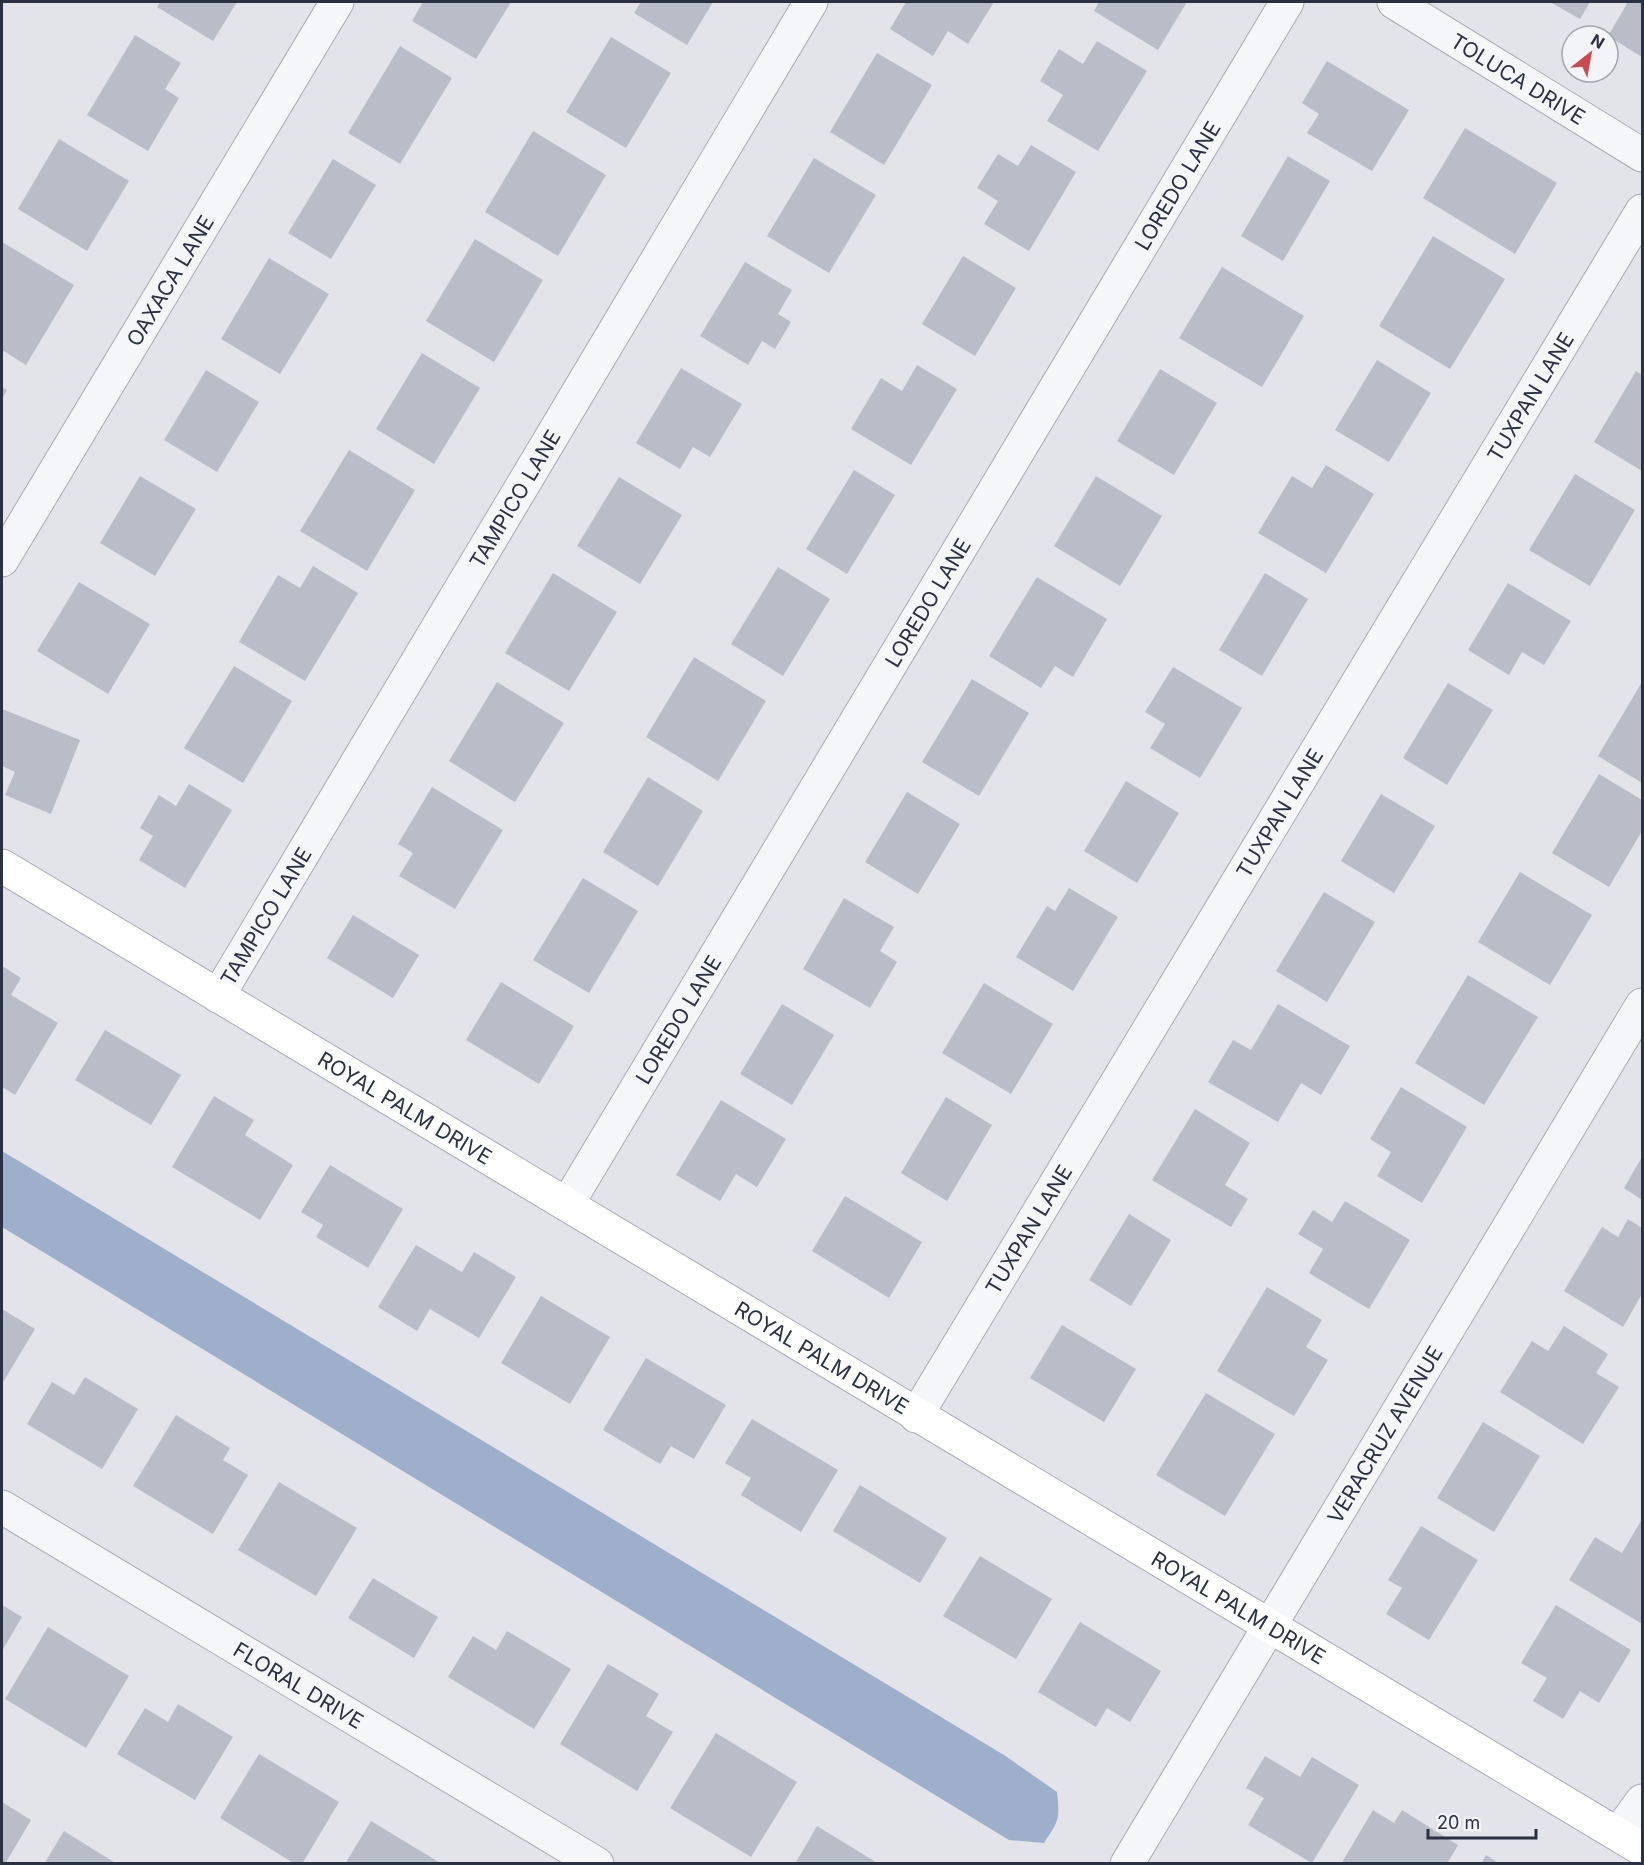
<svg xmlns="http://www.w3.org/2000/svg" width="1644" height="1865" font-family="Inter,sans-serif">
<rect width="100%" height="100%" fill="#e2e4ea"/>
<!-- water -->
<path fill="#9dafca" d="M2,1151L1004,1755L1057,1792C1060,1820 1059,1820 1044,1843L1009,1840L2,1227Z"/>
<!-- building -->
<path fill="#b9bdc7" d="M160,2H237L213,41L157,7Z
M423,2H511L476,59L412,21Z
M641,2H713L687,45L634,13Z
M906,2H994L968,44L948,31L933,56L890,29Z
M1099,2H1187L1158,50L1094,11Z
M1550,2H1590L1580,19Z
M1628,2H1642V57L1608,36Z
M135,35L181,63L165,89L179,98L148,151L87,115Z
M611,37L671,73L626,148L566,112Z
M1097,41L1147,71L1098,151L1047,121L1063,95L1040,81L1059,49L1083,64Z
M400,46L452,78L400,164L348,133Z
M877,53L932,85L884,165L830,132Z
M1327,61L1409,110L1372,171L1307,133L1319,114L1302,103Z
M1465,128L1557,183L1515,254L1423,198Z
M533,131L606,175L558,256L485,212Z
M59,139L129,181L87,251L18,209Z
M1031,145L1076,172L1029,251L984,224L998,201L977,188L998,154L1018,166Z
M1288,156L1330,181L1283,261L1241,236Z
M814,158L876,195L829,273L767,236Z
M333,159L376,185L331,259L288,233Z
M1433,236L1505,279L1450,369L1379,326Z
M475,239L543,280L494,362L426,321Z
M2,242L74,285L26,365L2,350Z
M963,256L1016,288L975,356L922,324Z
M269,258L329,294L280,374L221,339Z
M745,262L792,290L778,314L791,322L775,349L762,341L748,365L700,336Z
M1222,267L1304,316L1262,387L1179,338Z
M422,353L480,388L434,464L376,429Z
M1377,360L1431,393L1389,462L1335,430Z
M917,365L957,389L911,465L851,429L881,378L902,391Z
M681,368L742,404L710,457L693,447L680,469L636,443Z
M1160,369L1217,403L1174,475L1117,441Z
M206,370L259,402L217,472L164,440Z
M1636,371L1642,375V471L1594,442Z
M2,387L7,390L2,399Z
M349,450L415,490L367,571L300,531Z
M1326,465L1374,494L1326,573L1258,533L1292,476L1312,488Z
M854,470L895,495L847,574L806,549Z
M1575,474L1635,510L1590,586L1529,550Z
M140,476L196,509L155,576L100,543Z
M1096,476L1162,516L1120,586L1054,546Z
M619,477L682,515L640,584L577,546Z
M313,566L358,593L305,681L239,642L278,575L300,588Z
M778,567L830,599L783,676L731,644Z
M553,573L617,612L569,691L505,653Z
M1265,573L1308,599L1262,676L1219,650Z
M1037,577L1107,619L1073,677L1055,666L1041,688L989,656Z
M79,582L150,624L108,694L37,651Z
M1508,583L1571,621L1544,665L1522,652L1509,675L1468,650Z
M694,657L766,701L718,781L646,737Z
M234,666L292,701L243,783L184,748Z
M1173,667L1242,708L1200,778L1150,748L1165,724L1145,712Z
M972,679L1029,713L979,796L922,762Z
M497,682L564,723L515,802L449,761Z
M1642,682V783L1598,756Z
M1448,683L1493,710L1447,785L1403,758Z
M2,709L80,740L51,814L5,795L15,772L2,766Z
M1599,774L1642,800V831L1609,887L1552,853Z
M648,777L703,811L658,886L603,852Z
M1126,781L1179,813L1137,883L1084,851Z
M189,784L232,810L185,888L139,860L153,836L140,828L159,795L176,806Z
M432,787L503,830L455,909L399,876L413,853L398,844Z
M907,792L960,824L918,894L865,862Z
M1381,794L1435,826L1394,893L1341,861Z
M1520,872L1592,915L1550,985L1478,942Z
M583,878L638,911L589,993L533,960Z
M1069,888L1118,917L1073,991L1016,957L1047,906L1055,911Z
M1324,892L1375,922L1327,1002L1276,971Z
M844,898L894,927L880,951L897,962L870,1008L803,969Z
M353,915L419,955L393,998L327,958Z
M2,966L21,978L11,995L58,1023L15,1095L2,1087Z
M1468,975L1538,1017L1484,1105L1415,1063Z
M501,982L574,1026L539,1084L466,1040Z
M984,983L1053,1024L1011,1094L942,1053Z
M782,1004L834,1035L792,1105L740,1074Z
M1278,1004L1350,1046L1321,1095L1301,1083L1278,1122L1208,1082L1233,1040L1251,1050Z
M105,1030L181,1075L151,1125L75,1080Z
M1401,1087L1467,1127L1422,1203L1377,1176L1391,1152L1370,1139Z
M214,1096L254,1120L245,1135L293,1165L260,1220L172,1167Z
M946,1097L992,1125L947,1201L901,1173Z
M721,1100L786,1139L757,1187L736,1174L720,1201L676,1175Z
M1195,1109L1250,1143L1225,1185L1248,1199L1231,1227L1152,1180Z
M1642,1157V1200L1624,1188Z
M330,1165L403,1209L368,1268L316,1237L323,1225L301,1212Z
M845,1196L922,1242L889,1298L812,1251Z
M1345,1201L1410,1240L1369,1309L1309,1273L1323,1249L1298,1234L1313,1210L1332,1222Z
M1129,1214L1171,1240L1131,1306L1089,1280Z
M1628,1219L1642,1228V1294L1623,1327L1564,1291L1602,1227L1618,1237Z
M416,1245L462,1272L474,1252L516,1277L479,1338L430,1309L417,1331L378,1307Z
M1267,1287L1322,1320L1306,1347L1328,1360L1294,1416L1217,1371Z
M541,1296L610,1337L570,1404L501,1363Z
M2,1309L35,1329L2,1384Z
M1062,1325L1136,1369L1104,1422L1030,1378Z
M1564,1326L1608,1354L1596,1373L1619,1387L1583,1444L1500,1392L1532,1341L1548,1351Z
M646,1358L726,1405L694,1459L671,1446L660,1464L603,1430Z
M85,1377L138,1409L102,1469L27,1424L52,1382L74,1395Z
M1206,1393L1275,1434L1225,1516L1156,1475Z
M176,1415L230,1448L223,1460L248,1475L213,1534L133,1486Z
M752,1419L838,1470L801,1532L741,1495L751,1478L725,1463Z
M1483,1422L1540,1456L1494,1532L1437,1498Z
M279,1482L357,1528L316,1596L238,1550Z
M860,1485L947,1538L920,1583L833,1531Z
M1642,1519V1624L1569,1580L1595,1537L1622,1553Z
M1421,1526L1478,1560L1429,1640L1386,1614L1402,1588L1388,1580Z
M980,1556L1052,1599L1016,1659L943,1616Z
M373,1578L438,1617L414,1658L348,1618Z
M2,1605L22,1617L2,1651Z
M1556,1605L1631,1650L1599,1703L1580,1691L1563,1719L1533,1701L1547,1678L1521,1663Z
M1080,1622L1161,1671L1130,1722L1107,1708L1096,1727L1038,1692Z
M48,1627L129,1676L86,1748L5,1699Z
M507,1631L571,1669L534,1729L448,1677L473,1636L496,1650Z
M608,1664L659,1694L646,1716L673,1732L637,1791L560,1744Z
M178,1704L233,1737L195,1800L117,1754L145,1708L168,1722Z
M716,1733L797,1782L751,1857L670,1808Z
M259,1754L339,1802L302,1864H295L220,1818Z
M1265,1756L1300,1777L1312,1757L1359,1785L1312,1863L1248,1825L1264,1798L1246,1788Z
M2,1802L31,1820L5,1864H2Z
M1373,1810L1394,1823L1402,1810L1458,1845L1447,1864H1341Z
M371,1821L442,1864H345Z
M817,1826L879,1864H795Z
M64,1831L117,1864H44Z
M1486,1855L1500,1864H1481Z"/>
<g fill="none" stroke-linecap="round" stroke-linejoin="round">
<defs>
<g id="street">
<path id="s1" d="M1394,2L1642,155"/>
<path id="s2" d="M2,560L337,2"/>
<path id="s3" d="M218,996L811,2"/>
<path id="s4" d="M568,1203L1287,2"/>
<path id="s5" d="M916,1416L1642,211"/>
<path id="s6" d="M2,1507L597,1864"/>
<path d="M1618,1834L1642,1801"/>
<path id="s7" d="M1127,1864L1642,1005"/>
</g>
<g id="secondary">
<path id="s8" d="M2,866L1642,1849"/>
</g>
</defs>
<!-- street casing -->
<use href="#street" stroke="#a7abb4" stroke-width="35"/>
<!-- secondary casing -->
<use href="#secondary" stroke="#a7abb4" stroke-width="35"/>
<!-- street -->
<use href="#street" stroke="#f5f6f8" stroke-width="33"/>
<!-- secondary -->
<use href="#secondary" stroke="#fff" stroke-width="33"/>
</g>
<g text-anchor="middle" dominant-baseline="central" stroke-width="5" stroke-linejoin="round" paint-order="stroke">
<!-- street labels -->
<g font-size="21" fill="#2a3142" stroke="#f2f4f7">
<text stroke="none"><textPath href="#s1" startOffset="146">TOLUCA DRIVE</textPath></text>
<text stroke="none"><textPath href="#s4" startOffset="1186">LOREDO LANE</textPath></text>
<text stroke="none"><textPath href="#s2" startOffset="326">OAXACA LANE</textPath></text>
<text stroke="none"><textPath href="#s5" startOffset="1190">TUXPAN LANE</textPath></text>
<text stroke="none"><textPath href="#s3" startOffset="579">TAMPICO LANE</textPath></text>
<text stroke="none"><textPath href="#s4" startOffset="700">LOREDO LANE</textPath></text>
<text stroke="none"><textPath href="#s5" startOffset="704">TUXPAN LANE</textPath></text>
<text stroke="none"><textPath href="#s3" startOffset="93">TAMPICO LANE</textPath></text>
<text stroke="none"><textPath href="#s4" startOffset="214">LOREDO LANE</textPath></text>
<text stroke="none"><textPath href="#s8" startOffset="470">ROYAL PALM DRIVE</textPath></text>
<text stroke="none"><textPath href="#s5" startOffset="218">TUXPAN LANE</textPath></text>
<text stroke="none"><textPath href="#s8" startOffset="956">ROYAL PALM DRIVE</textPath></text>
<text stroke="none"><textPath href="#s7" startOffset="501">VERACRUZ AVENUE</textPath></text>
<text stroke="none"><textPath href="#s8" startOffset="1442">ROYAL PALM DRIVE</textPath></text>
<text stroke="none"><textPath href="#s6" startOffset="346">FLORAL DRIVE</textPath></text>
</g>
</g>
<!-- border -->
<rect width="1644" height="1865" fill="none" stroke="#2a3142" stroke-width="6"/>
<!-- north arrow -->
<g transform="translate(1590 54) rotate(31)"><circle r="28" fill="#f2f4f7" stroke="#a2a6af" stroke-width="1.5"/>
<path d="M0-4.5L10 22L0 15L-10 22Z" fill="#cd4951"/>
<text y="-9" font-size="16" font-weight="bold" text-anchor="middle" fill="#2a3142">N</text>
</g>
<!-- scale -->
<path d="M1428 1829v9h108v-9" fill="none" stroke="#2a3142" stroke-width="3"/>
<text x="1437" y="1829" font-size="18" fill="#2a3142" stroke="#f2f4f7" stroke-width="4.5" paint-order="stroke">20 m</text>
</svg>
